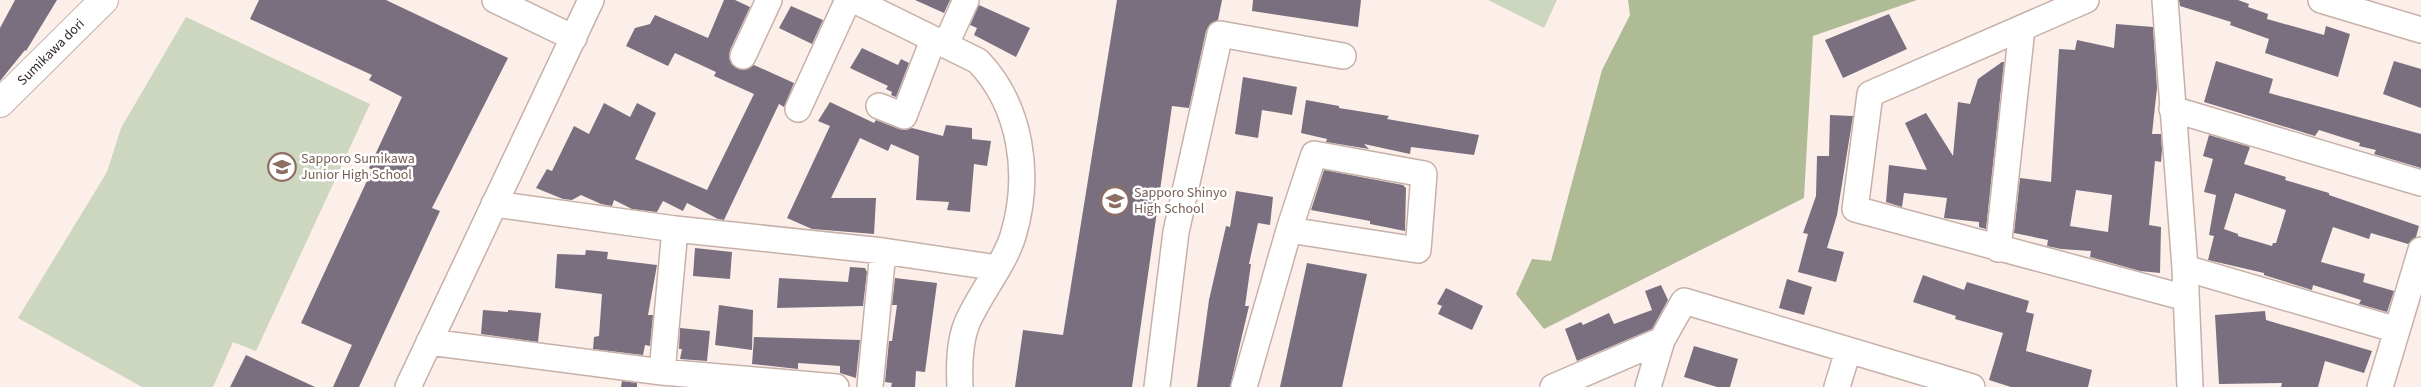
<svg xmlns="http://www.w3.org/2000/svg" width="2421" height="387" font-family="'Source Sans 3',sans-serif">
<rect width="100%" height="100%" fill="#fcefe9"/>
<!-- green -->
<path fill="#cdd6be" d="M1488,0H1557L1544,28Z
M186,17L370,104L256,351L233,342L213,387H142L18,318L107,172L121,128Z"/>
<!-- forest -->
<path fill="#aebb95" d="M1628,0H1917L1813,36L1804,198L1544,329L1516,294L1532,259L1551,261L1602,70L1630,15Z"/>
<!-- building -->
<path fill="#7a6f7f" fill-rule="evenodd" d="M15,0H57L26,51L25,50L0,81V28Z
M259,0H386L508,58L432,208L440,211L359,387H333L352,345L301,323L372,170L369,168L402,97L369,80L372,75L250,19Z
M724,0H735L750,7L730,50L729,58L732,65L744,70L754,65L794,83L784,107L779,104L724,220L718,219L687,203L683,211L663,201L657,212L632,209L614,200L612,206L601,204L581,195L572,200L563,199L536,188L547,169L552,171L574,126L589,134L604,103L630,117L637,103L656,113L635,159L707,190L754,94L714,76L716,72L675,53L668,66L626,46L635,28L650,24L655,15L708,38Z
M915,0H950L944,13Z
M1117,0H1222L1218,20L1210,24L1206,31L1189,108L1172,106L1132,387H1015L1023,330L1063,335Z
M1253,0H1361L1358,27L1252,11Z
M2179,0H2238L2249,4L2248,7L2268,14L2267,19L2324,35L2326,26L2350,34L2338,77L2265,53L2269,39L2230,25L2231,22L2180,6Z
M979,5L1030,28L1016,57L974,35L977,28L970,25Z
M791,6L823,20L812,44L779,28Z
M1889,14L1907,49L1843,78L1825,40Z
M2116,24L2153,27L2157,88L2152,134H2161L2162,150L2161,162L2155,161L2149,225L2161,227L2160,273L2140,271L2090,257L2091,251L2061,249L2047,246L2048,240L2014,233L2020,178L2051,182L2059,49L2075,50L2077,40L2114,48ZM2076,190L2112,195L2108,232L2070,226Z
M862,48L898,65L901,59L909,63L896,97L891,95L892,92L886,89L888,86L850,68Z
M2216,61L2273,79L2269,93L2421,134V168L2374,154L2376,150L2359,146L2360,143L2319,130L2315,136L2204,102Z
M2394,61L2421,69V108L2383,94Z
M2002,62H2004L1986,229L1979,227V222L1944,218L1947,198L1904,193L1902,207L1886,202L1889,165L1927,170L1905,123L1926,113L1953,156L1958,102L1970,104L1978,79Z
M1243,77L1297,87L1292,115L1262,110L1258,138L1235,134Z
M1306,100L1339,106V108L1389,116L1387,119L1479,135L1474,155L1411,147L1410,154L1364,144L1369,149L1326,142L1327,139L1301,133Z
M830,102L874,123L876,120L899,129L906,130L912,128L943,136L946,125L972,128V139L991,141L987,166L974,164L970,212L947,210L949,202L916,200L919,156L891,144L888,151L860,138L831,198H876L874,234L812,229L787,218L830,126L818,121Z
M1830,115L1853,116L1837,215L1827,248L1844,252L1836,282L1798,272L1808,234L1803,233L1816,196L1817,156H1829Z
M2209,135L2250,147L2244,164L2286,177L2285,180L2329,193V195L2419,226L2416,237L2408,244L2371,233L2369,239L2333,227L2321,262L2365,274L2363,282L2394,291L2387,312L2359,304L2361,300L2313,285L2312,290L2264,275V273L2208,260L2214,236L2209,235L2216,195L2204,192L2213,159L2203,156ZM2235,193L2286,210L2276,243H2273L2272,246L2238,236V234L2224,229Z
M1324,170L1403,185L1406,188L1405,231L1370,224V221L1311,210Z
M1236,191L1273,197L1270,225L1258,223L1249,264H1251L1245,306H1249L1230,387H1197L1209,300L1226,226L1230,227Z
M695,248L732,252L730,279L693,276Z
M586,250L608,252L607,259L657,265L648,315H653L650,346L645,345L643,355L593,349L594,337L599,336L602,294L555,288L557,254L585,255Z
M1307,263L1367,274L1342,387H1280Z
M850,267L865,268L867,272L863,306L777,308L779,278L848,282Z
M1923,275L1964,290L1967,282L2029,301L2026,312L2034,314L2026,351L2092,370L2088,387H2011L1989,380L2003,333L1955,319L1956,316L1913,302Z
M895,278L937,283L925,372L916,371L915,387H891L892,383L885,382L889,341H892L897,305H892Z
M1787,279L1812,287L1804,315L1779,308Z
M1661,285L1668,300L1652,329L1577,361L1565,329L1581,322L1583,325L1609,313L1614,324L1652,310L1645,291Z
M1446,288L1483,306L1472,330L1438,314L1442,306L1437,304Z
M719,305L753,310L752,350L715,345Z
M483,310L508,312V310L541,313L538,342L481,334Z
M2265,311L2266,320L2372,351L2364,373L2325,361L2318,387H2281L2282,383L2219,384L2215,315Z
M680,328L710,331L707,361L680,359L682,349H679Z
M754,337L860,340L856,378L840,373V366L798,363V369L752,364Z
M1694,346L1738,359L1730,387H1717L1684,377Z
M246,355L315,387H230Z
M622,381L637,383V387H621Z"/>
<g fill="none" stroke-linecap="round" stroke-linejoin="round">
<defs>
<path id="minor" d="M495,0L574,38
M854,0L978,61C1022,107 1031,176 1013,236C1003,267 980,293 967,323C959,343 959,366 960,387
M2086,0L1870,94L1855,209L2186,298
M2165,0L2185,268L2190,387
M2321,0L2421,30
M946,44L966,0
M743,56L769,0
M879,106L904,116L933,40
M798,109L848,0
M2172,109L2421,183
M494,204L675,229L883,251L998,268
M1998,249L2022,28
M2185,268L2397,330
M429,342L662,372L836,387
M662,372L675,229
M408,387L591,0
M870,387L883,251
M1157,387L1176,232L1220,34L1343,56
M1244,387L1289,230L1314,154L1424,174L1418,250L1289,230
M1553,387L1662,340
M1648,387L1662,340L1684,301L1972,387
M1837,387L1848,351
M2380,387L2421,250"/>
<g id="tertiary">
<path id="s1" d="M0,103L104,0"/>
</g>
</defs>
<!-- minor casing -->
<use href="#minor" stroke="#c6b1a8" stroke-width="28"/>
<!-- tertiary casing -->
<use href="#tertiary" stroke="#c6b1a8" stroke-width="30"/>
<!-- minor -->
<use href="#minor" stroke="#fff" stroke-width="25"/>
<!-- tertiary -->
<use href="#tertiary" stroke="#fff" stroke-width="28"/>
</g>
<!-- icons -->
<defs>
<symbol id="school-ring" viewBox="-11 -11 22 22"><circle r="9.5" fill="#fff" stroke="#8d6e63" stroke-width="1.5"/><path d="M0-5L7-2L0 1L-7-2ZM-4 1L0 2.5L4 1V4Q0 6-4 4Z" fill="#8d6e63"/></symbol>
</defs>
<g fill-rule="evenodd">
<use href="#school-ring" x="266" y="151" width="32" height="32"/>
<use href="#school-ring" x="1099" y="185" width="32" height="32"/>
</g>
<g text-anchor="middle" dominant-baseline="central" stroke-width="5" stroke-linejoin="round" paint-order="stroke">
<!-- street labels -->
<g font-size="14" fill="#322a27" stroke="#fff">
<text stroke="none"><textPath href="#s1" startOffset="72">Sumikawa dori</textPath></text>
</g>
<!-- education labels -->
<g font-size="14" fill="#785e54" stroke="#fff" text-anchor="start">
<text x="301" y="159">Sapporo Sumikawa<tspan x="301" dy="16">Junior High School</tspan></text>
<text x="1134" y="193">Sapporo Shinyo<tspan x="1134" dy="16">High School</tspan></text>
</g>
</g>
</svg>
